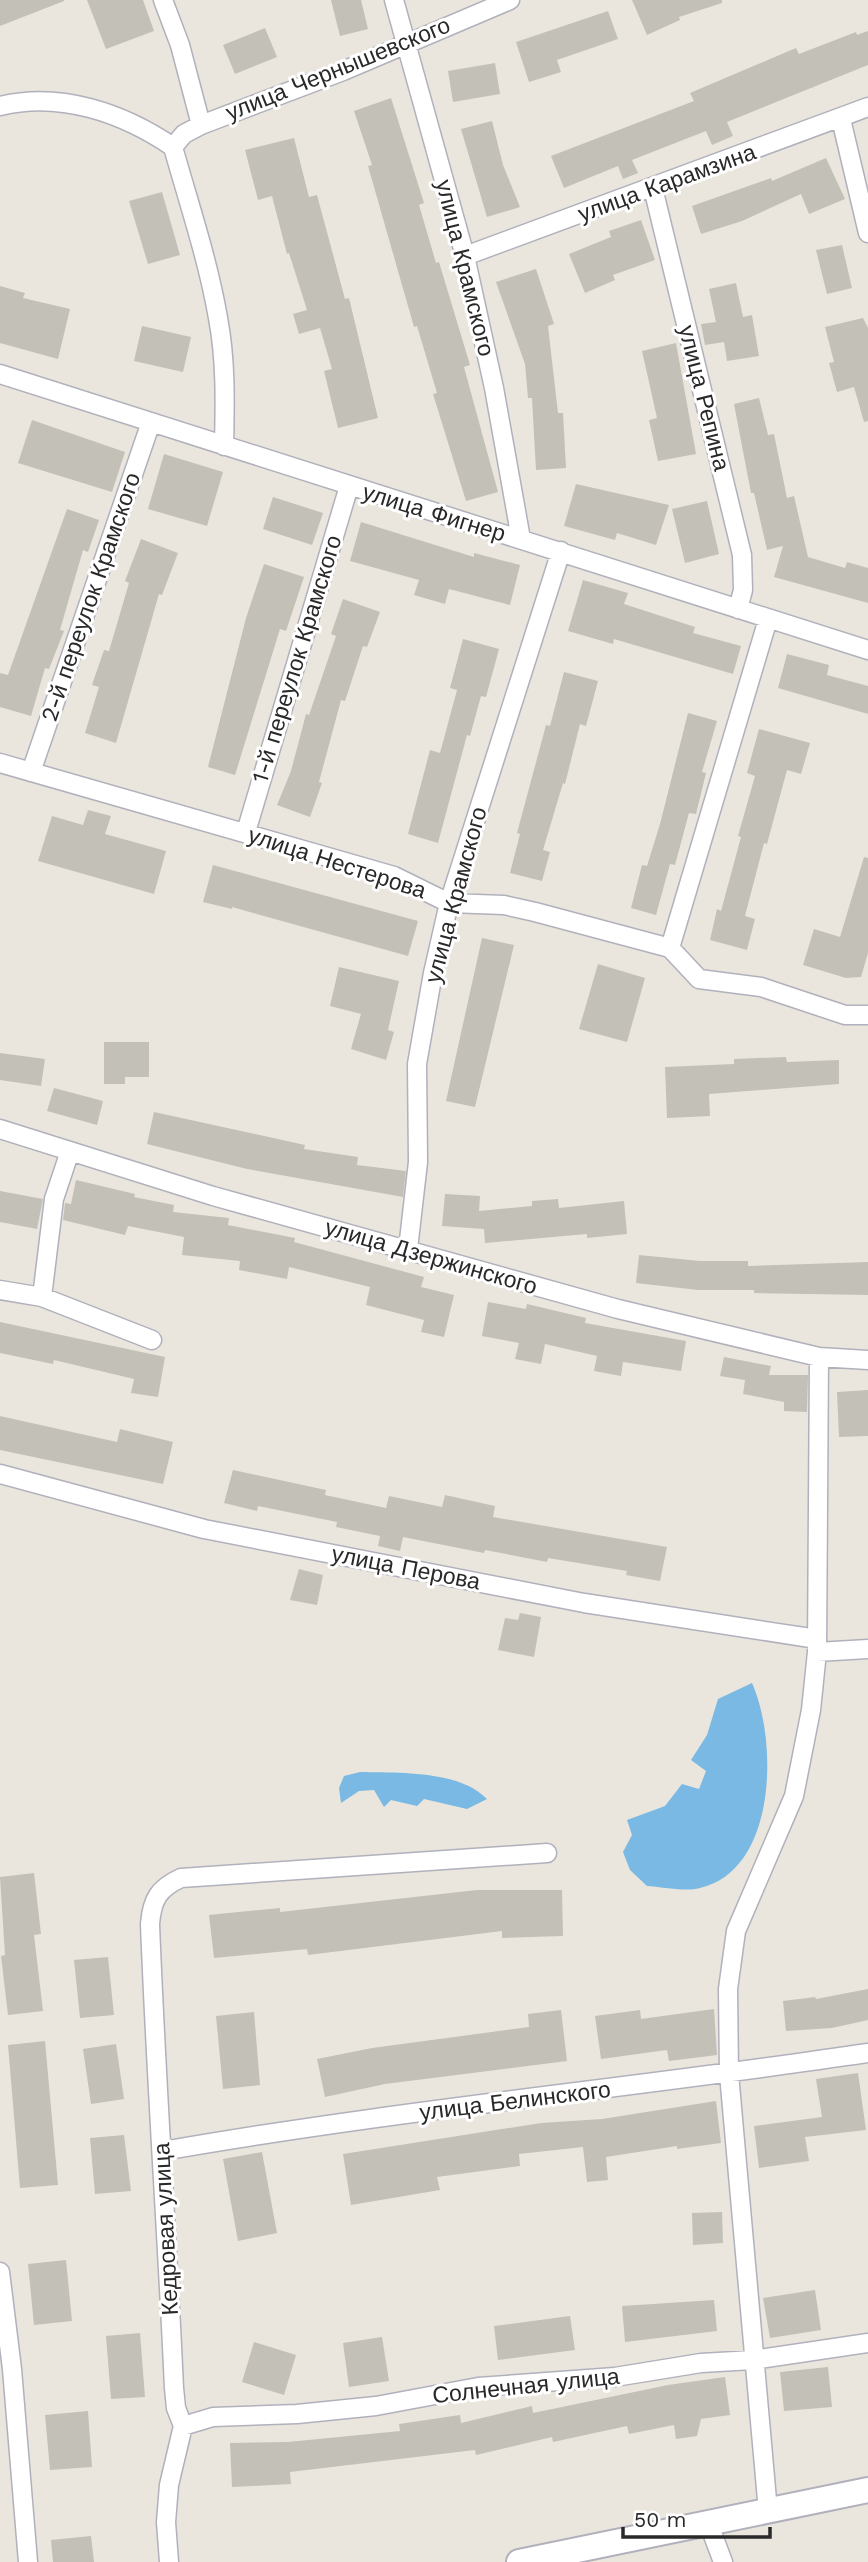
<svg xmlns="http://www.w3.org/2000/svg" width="868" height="2562" font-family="'Work Sans',sans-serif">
<rect width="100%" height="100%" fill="#eae6dd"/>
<!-- water -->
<path fill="#79b9e3" d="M752,1683C778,1741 777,1870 700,1888C685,1892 662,1887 647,1886L630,1870L623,1852L632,1835L627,1820L665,1806L682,1784L699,1789L706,1771L691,1760L707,1735L718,1699Z
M360,1772C398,1773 459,1770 487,1799L467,1809L424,1799L417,1806L391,1800L384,1807L374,1790L359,1791L341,1803L339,1788L344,1776Z"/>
<!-- building -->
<path fill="#c3c0b8" d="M0,0H64V1L0,26Z
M87,0H143L154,31L106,49Z
M331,0H361L368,29L340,36Z
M632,0H722V3L679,17L680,20L647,35Z
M608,11L618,39L557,60L561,72L529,82L516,42Z
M265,28L277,57L235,74L223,45Z
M868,31V65L727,122L733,136L712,145L706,131L632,160L638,173L623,179L618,166L564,188L551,156L694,101L690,93L796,48L799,54L856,32L857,35Z
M495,63L500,94L453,102L448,71Z
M391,98L424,203L419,205L436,263L439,262L470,365L464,367L498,492L466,501L433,394L437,393L417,326L414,327L368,166L372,165L354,111Z
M492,121L503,165L520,207L487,217L461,129Z
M294,138L309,197L317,195L345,299L349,298L378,418L338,428L324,371L332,369L320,328L299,334L293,314L307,310L289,253L287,254L272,196L258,200L245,150Z
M826,158L845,199L809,214L801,194L742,221L701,234L692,206L771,178L772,181Z
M162,192L180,255L148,264L129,201Z
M641,220L655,260L613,275L615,280L585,293L569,254L611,237L609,231Z
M842,245L852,288L827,294L816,250Z
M536,269L554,324L548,326L558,413H563L566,468L536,470L532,398H528L525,364L496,282Z
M736,283L743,317L752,315L759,356L727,361L724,342L705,345L701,324L716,322L709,289Z
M0,286L25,293L23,298L70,309L58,359L0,343Z
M863,318L868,328V421L864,422L854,387L837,392L829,363L834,362L825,327Z
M142,326L191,337L183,372L134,361Z
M676,343L696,454L658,461L649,420L657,418L642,351Z
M759,398L768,435L774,434L787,498L794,496L808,557L845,568L847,562L868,568V603L774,577L783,546L767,550L754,493H751L734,404Z
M32,420L125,452L112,492L18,463Z
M164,454L223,472L207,526L148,509Z
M576,484L669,505L656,545L617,533L615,540L564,526Z
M273,497L323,513L312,545L263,529Z
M707,501L719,554L685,563L672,509Z
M67,509L99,520L88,552L83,550L60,630L64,631L49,669L45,668L31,716L0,707V673L8,675Z
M361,522L474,557V553L520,565L510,605L449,589L445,604L414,595L419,580L350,561Z
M141,539L178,553L162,595L159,594L116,743L85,733L99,687L92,685L104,650L109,651L129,583L125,581Z
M264,564L304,577L286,631L280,629L235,775L208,767L246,618Z
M583,580L628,593L624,604L695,627L693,633L741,646L733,674L614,639L613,644L568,631Z
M343,599L380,612L367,647L363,646L345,701L341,700L319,782L322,783L310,817L277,805L291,771L306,714L309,715L336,636L331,634Z
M463,639L499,649L486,697L481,696L470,736L467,735L438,843L408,834L430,750L440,753L457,690L450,688Z
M787,654L829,665L827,675L868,686V714L778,688Z
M564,672L598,681L586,726L580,724L565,784L563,783L543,850L550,852L542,881L510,873L520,834L517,833L546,725L550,726Z
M688,713L717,721L702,772L706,773L696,814L689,813L675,865L670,864L656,915L631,908L642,865L647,866L660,824Z
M759,729L810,743L801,774L787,770L767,844L764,843L745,916L755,919L747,950L710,940L717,909L721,911L741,837L738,836L755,776L747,773Z
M88,810L111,816L105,834L166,851L154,894L38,861L52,816L83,825Z
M864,857L868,858V953L861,977L846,978L803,965L814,929L840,937Z
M213,865L418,921L408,956L232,907V909L203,902Z
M482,938L514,945L475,1107L446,1101Z
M598,964L645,978L627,1042L579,1029Z
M339,967L399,981L388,1030L394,1032L386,1060L351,1049L361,1014L330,1006Z
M104,1042H149V1077H125V1084H104Z
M0,1053L45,1059L41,1086L0,1080Z
M786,1057L787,1062L839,1060V1084L709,1094L710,1116L667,1118L665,1067L734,1064V1059Z
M54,1088L103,1101L97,1125L47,1111Z
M154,1112L305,1145L304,1149L358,1157L357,1165L406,1171L403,1197L247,1169L147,1144Z
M76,1180L135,1194L134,1197L174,1205L173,1212L229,1218L228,1225L295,1238L294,1242L424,1277L421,1287L454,1295L444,1337L421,1332L424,1320L366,1305L370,1287L289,1267L287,1279L239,1270L240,1261L182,1255L184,1237L128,1226L125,1235L63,1220L65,1203L71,1204Z
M0,1191L43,1199L37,1229L0,1222Z
M445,1194L480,1196L479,1211L532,1206V1201L558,1199L559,1208L624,1201L627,1234L587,1238V1234L485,1243L484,1229L442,1226Z
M639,1255L700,1261H748V1266L868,1262V1295L754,1293V1290H698L636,1283Z
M488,1302L526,1309L527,1304L586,1318L585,1323L686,1341L681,1371L623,1362L621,1376L594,1371L597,1356L545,1344L541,1364L515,1359L519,1343L482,1336Z
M0,1322L165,1357L158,1397L131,1393L134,1379L54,1360L53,1364L0,1353Z
M724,1357L771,1366L769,1375H808L807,1412L784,1411V1402L743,1394L745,1380L720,1376Z
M868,1390V1436L839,1437L837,1392Z
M0,1416L117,1442L120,1429L173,1442L163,1484L0,1450Z
M233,1470L326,1490L325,1495L386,1508L389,1496L442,1507L445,1495L495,1506L493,1517L667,1547L660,1581L626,1575L627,1571L548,1558L547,1562L485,1550L484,1553L403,1537L400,1551L378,1546L380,1536L336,1527L337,1522L258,1506L257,1511L224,1503Z
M299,1569L323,1575L317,1605L290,1600Z
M520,1613L541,1617L534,1657L498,1650L505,1618L518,1620Z
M34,1873L41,1934L34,1935L43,2011L8,2015L1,1956L5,1955L0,1877Z
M477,1890H562L563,1936L502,1938V1931L308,1955L307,1949L214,1958L209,1915L280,1908V1912Z
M108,1957L114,2015L80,2018L74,1960Z
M868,1989V2020L832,2028L786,2031L783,2001L815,1997L816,1999Z
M714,2009L717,2055L669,2061L667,2050L601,2059L595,2016L640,2010L641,2019Z
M561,2010L567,2061L385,2084L325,2097L317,2059L372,2048L529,2027L528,2014Z
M254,2012L260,2085L223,2089L216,2016Z
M45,2041L58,2185L20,2188L8,2045Z
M116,2044L124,2099L91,2104L83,2049Z
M858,2073L866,2130L805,2137L809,2161L759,2168L754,2126L822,2117L816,2079Z
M716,2101L721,2143L677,2149V2146L606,2157L608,2180L587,2182L583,2147L519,2154L520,2166L437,2177L440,2190L351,2205L343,2154L541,2123L602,2119Z
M124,2135L131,2191L95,2194L90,2138Z
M262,2152L277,2233L238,2241L223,2159Z
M722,2212L723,2243L693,2245L692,2213Z
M66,2260L72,2321L34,2325L28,2264Z
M815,2290L821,2330L770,2338L763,2298Z
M714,2300L717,2331L625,2342L622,2306Z
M570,2316L575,2350L498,2360L494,2326Z
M140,2333L145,2397L111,2399L106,2336Z
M382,2337L389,2381L349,2387L343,2343Z
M254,2342L296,2355L284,2395L242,2382Z
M828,2367L832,2407L784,2411L780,2372Z
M725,2377L730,2415L701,2419L697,2436L676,2439L674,2425L629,2434L627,2426L553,2442L552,2437L476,2455L475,2450L290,2472L291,2484L232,2487L230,2443L288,2442L400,2431L399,2424L460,2415L461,2423L532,2406L533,2413L668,2385Z
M88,2411L92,2467L50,2470L45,2415Z
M91,2536L94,2562H53L51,2540Z"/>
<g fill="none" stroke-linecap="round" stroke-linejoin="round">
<defs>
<path id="minor" d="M163,0L180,45L201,125
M394,0L465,256L494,388L521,539
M0,106C60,91 123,113 173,147
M841,119L868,233
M173,147L184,134L201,125L343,71L510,0
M173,147C189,204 208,260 218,318C226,360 225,403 224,446
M653,188L742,555L743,590L738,609
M465,256L868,107
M0,374L868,650
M0,763L394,876L449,903L504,905L535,912L670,948L699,979L761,987L845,1015H868
M31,772L151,422
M246,832L349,486
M670,948L768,619
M0,1129L213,1196L618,1309L819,1357L868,1360
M408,1249L418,1162L417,1064L433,973L449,903L561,551
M0,1290L42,1297L152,1340
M42,1297L54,1199L70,1151
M0,1474L204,1529L584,1603L817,1639
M817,1652L868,1649
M163,2151C397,2110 633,2088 868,2053
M0,2272L12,2369L28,2562
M183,2426L213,2417L297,2414L376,2406L478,2387L615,2377L701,2363L753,2360L868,2343
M768,2511L729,2074L728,1989L736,1931L794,1796L811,1710L817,1652L819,1357
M708,2522L723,2562
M169,2562L166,2522L169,2485L183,2426L176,2408L174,2388C167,2233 156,2079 150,1924C152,1899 159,1888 181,1878L547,1853"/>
<path id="secondary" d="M519,2562L868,2490"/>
</defs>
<!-- minor casing -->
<use href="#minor" stroke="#b0b1bc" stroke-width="21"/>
<!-- secondary casing -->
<use href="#secondary" stroke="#b0b1bc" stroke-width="28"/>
<!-- minor -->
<use href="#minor" stroke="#fff" stroke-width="18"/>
<!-- secondary -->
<use href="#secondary" stroke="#fff" stroke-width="24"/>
</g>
<g text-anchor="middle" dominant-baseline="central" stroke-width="6" stroke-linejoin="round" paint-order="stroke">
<!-- street labels -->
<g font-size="23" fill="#292929" stroke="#fff">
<text transform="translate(338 69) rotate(-22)">улица Чернышевского</text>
<text transform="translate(667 183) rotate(-20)">улица Карамзина</text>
<text transform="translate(465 268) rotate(76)">улица Крамского</text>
<text transform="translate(704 398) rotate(76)">улица Репина</text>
<text transform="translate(434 513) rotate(17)">улица Фигнер</text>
<text transform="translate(91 597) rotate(-71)">2-й переулок Крамского</text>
<text transform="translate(297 659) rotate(-73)">1-й переулок Крамского</text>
<text transform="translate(337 863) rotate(18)">улица Нестерова</text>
<text transform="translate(456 895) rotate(-75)">улица Крамского</text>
<text transform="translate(431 1257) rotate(16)">улица Дзержинского</text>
<text transform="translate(406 1568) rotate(11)">улица Перова</text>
<text transform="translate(515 2101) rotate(-7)">улица Белинского</text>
<text transform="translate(166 2229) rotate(-93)">Кедровая улица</text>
<text transform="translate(526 2386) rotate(-6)">Солнечная улица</text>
</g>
</g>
<!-- scale -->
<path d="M623 2527v10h147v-10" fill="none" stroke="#292929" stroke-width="3.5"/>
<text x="634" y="2527" font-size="21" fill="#292929" stroke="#ffffff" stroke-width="5" paint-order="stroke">50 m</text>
</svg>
